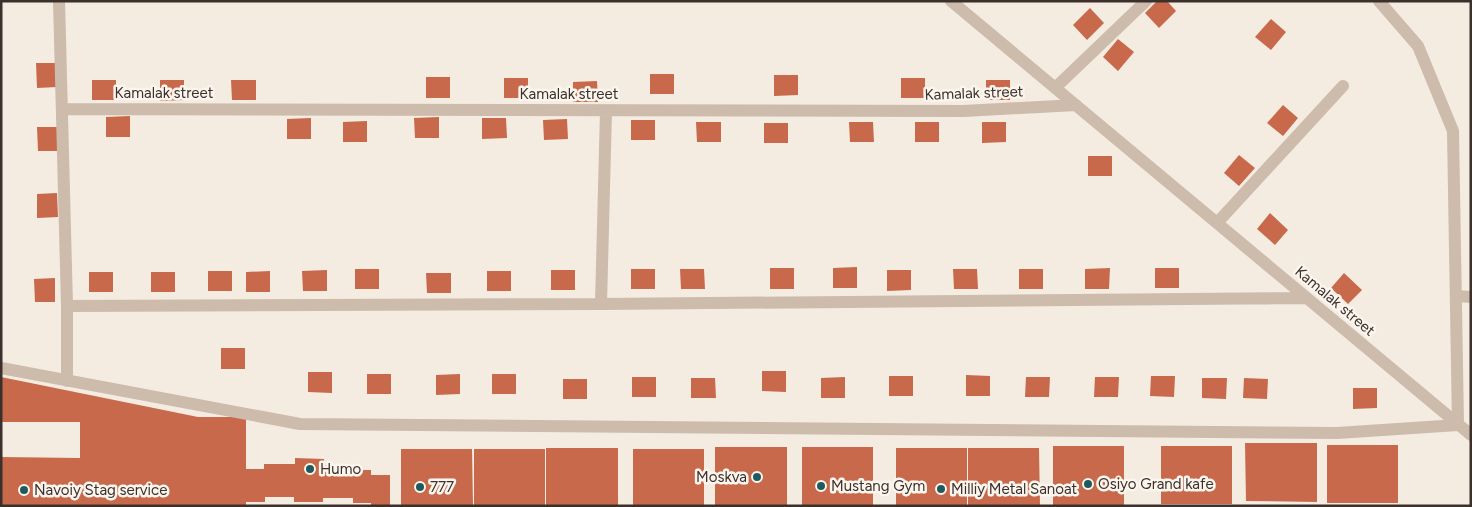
<svg xmlns="http://www.w3.org/2000/svg" width="1472" height="507" font-family="Figtree,sans-serif">
<rect width="100%" height="100%" fill="#f4ebe1"/>
<!-- building -->
<path fill="#c8694b" d="M1157,1H1167L1176,11L1159,28L1145,13Z
M1090,8L1104,23L1087,40L1073,25Z
M1271,19L1286,32L1271,50L1255,37Z
M1118,39L1134,52L1118,71L1103,57Z
M36,63H57V87L37,88Z
M650,74H674V94H650Z
M774,75H798V95L774,96Z
M426,77H450V98H426Z
M504,78H528V98H504Z
M901,78H925V98H901Z
M92,80H116V100H92Z
M160,80H184V100L160,101Z
M231,80H256V100H232Z
M986,80H1010V100H986Z
M597,81L598,102H573V82Z
M1283,105L1298,118L1283,136L1267,123Z
M130,116V137H106V117Z
M439,117V138H415L414,118Z
M311,118V139H287V119Z
M482,118H506L507,138L482,139Z
M567,119L568,139L544,140L543,120Z
M631,120H655V140H631Z
M367,121V142H343V122Z
M696,122H721V142H697Z
M849,122H873L874,142H850Z
M915,122H939V142H915Z
M982,122H1006V142L982,143Z
M764,123H788V143H764Z
M37,127H58V151H38Z
M1239,155L1255,168L1239,186L1224,173Z
M1088,156H1112V176H1088Z
M57,193L58,217L37,218V194Z
M1270,213L1288,230L1275,245L1257,229Z
M857,267V288H833V268Z
M770,268H794V289H770Z
M1110,268L1109,289H1085V269Z
M1155,268H1179V288H1155Z
M355,269H379V289H355Z
M631,269H655V289H631Z
M680,269H704L705,289H681Z
M953,269H977L978,289H954Z
M1019,269H1043V289H1019Z
M327,270V291H303L302,271Z
M551,270H575V290H551Z
M887,270H911V290L887,291Z
M208,271H232V291H208Z
M270,271V292H246V272Z
M487,271H511V291H487Z
M89,272H113V292H89Z
M151,272H175V292H151Z
M426,273H451V293H427Z
M1344,273L1362,290L1348,304L1331,288Z
M55,278V302H35L34,279Z
M221,348H245V369H221Z
M762,371H786V392L762,391Z
M308,372H332V393L308,392Z
M367,374H391V394H367Z
M460,374V394L436,395V375Z
M492,374H516V394H492Z
M966,375L990,376V396H966Z
M889,376H913V396H889Z
M1151,376H1175L1174,397L1150,396Z
M1,377L198,417H246V469H264V464H295V458L324,459V465H353V470H371V475H390V506H371V503H353V498H323V502H294V497H265V502H246V506H1V457L80,458V422H1Z
M632,377H656V397H632Z
M845,377V398H821V378Z
M1026,377H1050L1049,397H1025Z
M1095,377H1119L1118,397H1094Z
M691,378H715L716,398H691Z
M1202,378H1227L1226,399L1202,398Z
M1244,378L1268,379L1267,399L1243,398Z
M563,379H587V399H563Z
M1353,388H1377V408L1353,409Z
M1245,443H1317V502L1246,501Z
M1327,445H1398V503H1327Z
M1053,446H1124V505H1053Z
M1161,446H1232V504H1161Z
M715,447H787V505L715,506Z
M802,447H873V506H802Z
M546,448H618V506H546Z
M896,448H967V506H896Z
M968,448H1039L1040,506H968Z
M401,449H472L473,506H401Z
M474,449H545V506H474Z
M633,449H704V506H633Z"/>
<g fill="none" stroke-linecap="round" stroke-linejoin="round">
<!-- minor -->
<path stroke="#cdbbac" stroke-width="12" d="M59,1L67,306V381
M951,1L1471,435
M1055,88L1146,1
M62,109L964,111L1076,105
M1217,223L1343,86
M1456,296L1471,297
M601,304L606,111
M67,306L601,304L1306,298
M1,368L300,424L1337,433L1458,425L1453,131L1418,46L1379,1"/>
</g>
<!-- markers -->
<g fill="#1f5a5e" stroke="#fbf5ee" stroke-width="2">
<circle cx="310" cy="469" r="5"/>
<circle cx="757" cy="477" r="5"/>
<circle cx="1088" cy="484" r="5"/>
<circle cx="821" cy="486" r="5"/>
<circle cx="420" cy="487" r="5"/>
<circle cx="941" cy="489" r="5"/>
<circle cx="24" cy="490" r="5"/>
</g>
<g text-anchor="middle" dominant-baseline="central" stroke-width="5" stroke-linejoin="round" paint-order="stroke">
<!-- street labels -->
<g font-size="15" fill="#3b302b" stroke="#fbf5ee">
<text x="164" y="93">Kamalak street</text>
<text transform="translate(974 93) rotate(-2)">Kamalak street</text>
<text x="569" y="94">Kamalak street</text>
<text transform="translate(1335 301) rotate(40)">Kamalak street</text>
</g>
<!-- poi labels -->
<g font-size="15" fill="#3b302b" stroke="#fbf5ee" text-anchor="start">
<text x="320" y="469">Humo</text>
<text x="747" y="477" text-anchor="end">Moskva</text>
<text x="1098" y="484">Osiyo Grand kafe</text>
<text x="831" y="486">Mustang Gym</text>
<text x="430" y="487">777</text>
<text x="951" y="489">Milliy Metal Sanoat</text>
<text x="34" y="490">Navoiy Stag service</text>
</g>
</g>
<!-- border -->
<rect width="1472" height="507" fill="none" stroke="#3b302b" stroke-width="5"/>
</svg>
